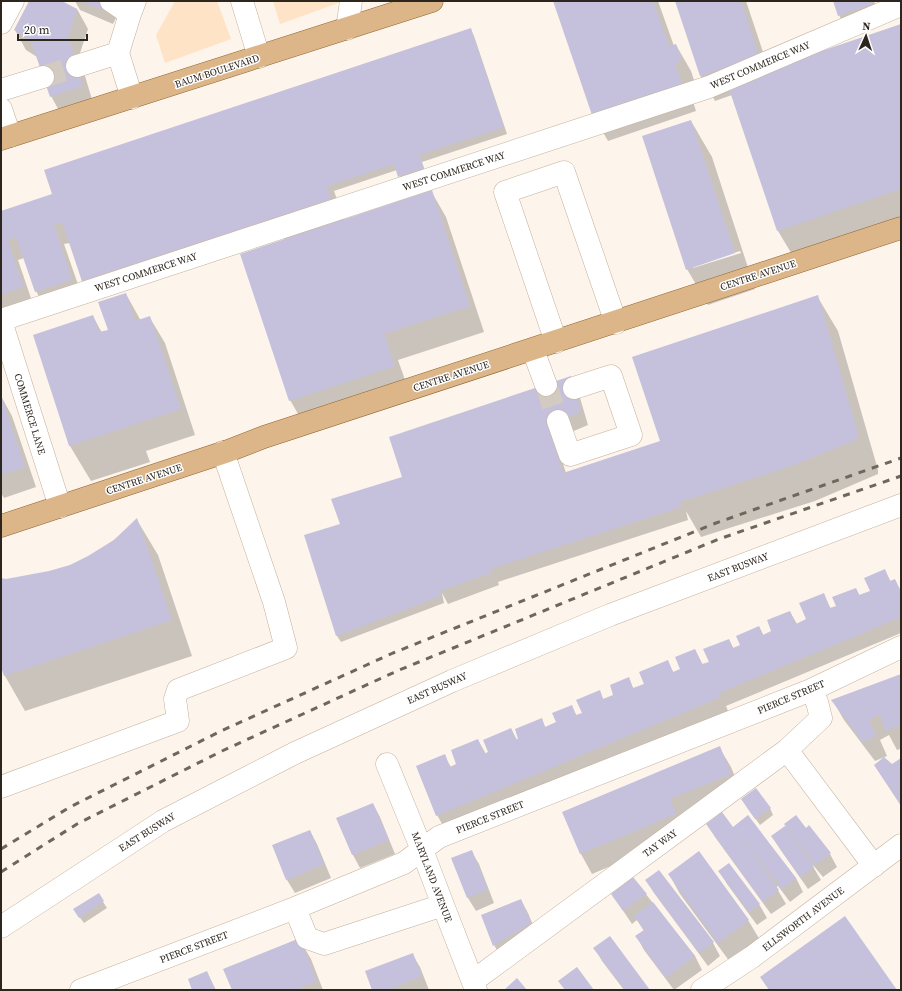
<svg xmlns="http://www.w3.org/2000/svg" width="902" height="991" font-family="'Source Serif 4',serif">
<rect width="100%" height="100%" fill="#fdf4eb"/>
<!-- park -->
<path fill="#fee3c6" d="M175,1H217L231,39L165,63L156,35Z
M273,1H344L280,24Z"/>
<!-- shadow -->
<path fill="#0003" fill-rule="evenodd" d="M30,1H59L77,9L88,29L79,56L94,106L62,116L51,96L37,57L26,50L15,30Z
M75,1H122L123,4L113,24L80,10Z
M554,1H658L674,46L676,45L691,71L696,86L689,89L696,111L608,141L593,115Z
M676,1H746L769,70L901,25V219L793,256L778,231L732,95L715,101L700,75Z
M834,1H874L880,17L846,28L839,15Z
M470,30L474,36L507,134L422,162L426,175L403,183L397,170L334,191L344,220L431,191L446,217L484,332L398,360L409,391L305,426L290,400L284,240L282,238L94,300L82,281L70,243L64,244L83,299L47,311L36,291L24,258L18,260L34,307L1,318V212L54,194Z
M691,121L712,157L755,289L708,305L687,269ZM740,251L741,253L693,268V266Z
M126,294L141,321L150,318L165,343L195,435L146,451L150,462L91,481L70,446L93,316L102,333L109,331Z
M817,296L838,331L878,470V474L815,501L701,537L686,511L688,520L498,582L499,585L448,604L442,593L444,603L341,642L337,636L306,535L341,525L402,478L578,391L588,425L555,439L566,473L661,442Z
M1,396L12,416L36,487L4,498L1,493Z
M137,520L158,555L192,656L25,711L5,676L1,663V579L6,580L50,572L70,566L88,557L114,540Z
M885,571L891,582L895,580L901,591V633L726,706L728,711L445,829L437,815L444,756L451,767L458,764L478,740L486,754L511,729L517,740L541,720L546,728L557,723L571,706L577,716L583,714L599,692L604,700L615,695L628,679L634,689L645,684L667,662L674,673L681,670L695,650L703,665L710,662L729,640L734,649L742,646L759,627L764,636L773,632L790,612L797,624L807,620L823,594L831,609L837,606L856,589L860,596L871,592Z
M901,675V751L900,749L897,750L889,735L880,740L887,756L875,761L844,720L833,701Z
M719,747L731,767L742,794L686,834L592,874L581,854L564,813Z
M901,759V806L875,766H892Z
M373,804L380,817L395,854L360,868L353,855L337,818Z
M746,806L770,808L773,815L760,825Z
M748,817L796,878L803,892L790,902L778,886L776,887L786,904L771,914L715,837L707,824L733,828Z
M786,826L806,829L830,854L837,867L823,877L813,865H812L821,880L808,889L780,849L772,836Z
M310,831L317,844L331,878L295,893L287,880L274,846Z
M471,851L479,864L494,903L476,911L468,898L453,858Z
M659,871L713,943L720,956L708,966L654,893L646,880Z
M719,871L759,904L767,918L757,925L727,884Z
M669,874L748,920L760,940L730,962L680,894Z
M633,878L695,956L702,970L674,990L644,950L637,937L644,931L637,920L632,924L612,894Z
M98,894L107,908L84,923L78,915Z
M521,900L528,913L538,937L502,958L494,945L482,915Z
M299,939L311,959L323,990H233Z
M595,948L649,990H624L602,961Z
M412,954L420,967L429,990H373Z
M207,972L216,990H193Z"/>
<!-- building -->
<path fill="#c5c1dc" d="M29,1H62L77,9L68,36L83,86L50,97L31,41L14,30Z
M81,1H111L105,11Z
M553,1H653L669,46L676,44L682,60L675,63L682,85L592,115Z
M675,1H741L759,56L700,76Z
M833,1H872L873,4L838,16Z
M901,24V189L777,231L727,83Z
M471,28L504,127L419,155L424,168L398,177L394,164L327,186L331,199L82,281L62,222L54,225L72,280L35,292L16,237L8,240L23,287L1,295V211L52,194L44,170Z
M691,120L735,253L686,270L642,136Z
M432,190L470,306L384,334L395,366L289,401L240,254Z
M126,293L135,321L150,316L181,409L69,446L33,335L93,315L99,332L108,330L98,302Z
M818,295L858,434V439L794,465L680,502L681,507L490,569L493,572L440,591L441,596L336,636L304,535L340,524L331,499L402,477L389,437L571,376L581,412L548,425L563,473L660,441L632,357Z
M1,395L25,467L1,475Z
M137,518L172,620L4,676L1,667V578L6,579L49,571L70,565L88,556L114,540Z
M885,569L890,581L895,579L901,593V617L719,693L721,697L436,816L416,766L445,754L450,767L456,764L451,750L478,739L484,754L488,752L483,740L511,728L516,739H518L515,729L542,718L545,727L556,722L552,713L572,705L576,715L582,713L576,700L600,690L603,699L613,695L610,685L629,677L633,688L644,684L639,672L668,660L673,672L680,669L675,657L695,649L702,664L709,662L703,649L729,639L733,648L740,645L736,636L759,626L763,635L771,631L767,620L790,611L796,624L806,619L799,603L824,593L830,608L836,606L832,597L856,588L859,595L870,591L864,578Z
M901,674V725L885,731L880,714L869,720L876,736L863,742L831,700Z
M720,746L731,774L670,799L676,814L580,854L562,812Z
M884,757L892,764L901,758V805L874,765Z
M756,788L771,808L755,819L741,799Z
M373,803L389,840L352,855L336,818Z
M722,812L733,827L748,815L796,878L782,889L739,834L779,890L763,902L706,824Z
M796,815L806,828L809,825L831,853L815,865L784,824Z
M785,826L814,867L800,877L771,836Z
M310,830L324,864L286,880L272,845Z
M472,850L488,890L467,898L451,858Z
M699,851L749,920L718,943L668,874Z
M729,863L760,904L749,912L718,871Z
M659,870L714,942L699,953L645,880Z
M633,877L647,894L623,911L611,894Z
M99,893L104,901L79,918L73,909Z
M521,899L531,923L493,946L481,915Z
M653,902L695,956L666,978L635,936L644,930L634,916Z
M845,916L897,990H769L760,977Z
M610,936L650,990H625L593,948Z
M300,938L317,981L295,990H232L223,969Z
M413,953L422,976L388,990H372L365,971Z
M577,967L594,990H565L558,981Z
M207,971L215,990H192L188,979Z
M517,978L527,990H504Z"/>
<g fill="none" stroke-linecap="round" stroke-linejoin="round">
<!-- minor-tunnel -->
<path stroke="#d3cbc2" stroke-width="22" stroke-dasharray="22 11" stroke-linecap="butt" d="M43,77L77,66
M546,385L558,421"/>
<defs>
<path id="minor" d="M111,1L130,14L135,1
M242,1L259,57
M1,23L13,1
M347,29L351,1
M118,53L130,14
M77,66L118,53L132,98
M1,90L43,77
M1,109L10,136
M1,320L709,87L901,5
M1,321L60,507
M556,342L505,192L564,172L616,323
M533,350L546,385
M558,421L570,455L631,435L611,376L574,388
M787,750L874,866
M387,764L422,850L443,905L476,990
M1,787L178,721L175,699L178,690L286,648L274,602L223,452
M295,908L307,938L324,944L443,905
M1,927L163,821L295,753L452,681L610,615L901,505
M473,981L787,750L821,718L817,702L811,690
M81,990L295,908L404,863L439,837L811,690L901,647
M702,990L752,957L901,845"/>
<path id="major" d="M1,139L432,1
M1,526L228,451L264,437L901,228"/>
</defs>
<!-- minor casing -->
<use href="#minor" stroke="#c4b09b" stroke-width="23"/>
<!-- major casing -->
<use href="#major" stroke="#8f6430" stroke-width="23"/>
<!-- minor -->
<use href="#minor" stroke="#fff" stroke-width="22"/>
<!-- major -->
<use href="#major" stroke="#dcb688" stroke-width="22"/>
<!-- rail -->
<path stroke="#6e675e" stroke-width="3" stroke-dasharray="7 7" stroke-linecap="butt" d="M1,849L70,807L221,731L393,653L716,523L901,458
M1,872L77,824L222,751L397,671L719,539L901,476"/>
</g>
<g text-anchor="middle" dominant-baseline="central" stroke-width="3" stroke-linejoin="round" paint-order="stroke">
<!-- street labels -->
<g font-size="10" fill="#2d261e" stroke="#fff">
<text transform="translate(760 65) rotate(-23)">WEST COMMERCE WAY</text>
<text transform="translate(217 71) rotate(-18)">BAUM BOULEVARD</text>
<text transform="translate(454 171) rotate(-18)">WEST COMMERCE WAY</text>
<text transform="translate(146 272) rotate(-18)">WEST COMMERCE WAY</text>
<text transform="translate(758 275) rotate(-18)">CENTRE AVENUE</text>
<text transform="translate(451 376) rotate(-18)">CENTRE AVENUE</text>
<text transform="translate(30 414) rotate(73)">COMMERCE LANE</text>
<text transform="translate(144 479) rotate(-18)">CENTRE AVENUE</text>
<text transform="translate(738 567) rotate(-21)">EAST BUSWAY</text>
<text transform="translate(437 688) rotate(-24)">EAST BUSWAY</text>
<text transform="translate(791 697) rotate(-23)">PIERCE STREET</text>
<text transform="translate(490 817) rotate(-22)">PIERCE STREET</text>
<text transform="translate(147 832) rotate(-32)">EAST BUSWAY</text>
<text transform="translate(660 843) rotate(-36)">TAY WAY</text>
<text transform="translate(432 877) rotate(69)">MARYLAND AVENUE</text>
<text transform="translate(803 919) rotate(-37)">ELLSWORTH AVENUE</text>
<text transform="translate(194 947) rotate(-21)">PIERCE STREET</text>
</g>
</g>
<!-- border -->
<rect width="902" height="991" fill="none" stroke="#2d261e" stroke-width="4"/>
<!-- north arrow -->
<g transform="translate(866 36) rotate(3)" stroke="#ffffff" stroke-width="3" paint-order="stroke">
<path d="M0-3L7 15L0 10L-7 15Z" fill="#2d261e"/>
<text y="-6" font-size="11" font-weight="bold" text-anchor="middle" fill="#2d261e">N</text>
</g>
<!-- scale -->
<path d="M18 34v6h69v-6" fill="none" stroke="#2d261e" stroke-width="2"/>
<text x="24" y="34" font-size="12" fill="#2d261e" stroke="#ffffff" stroke-width="3" paint-order="stroke">20 m</text>
</svg>
